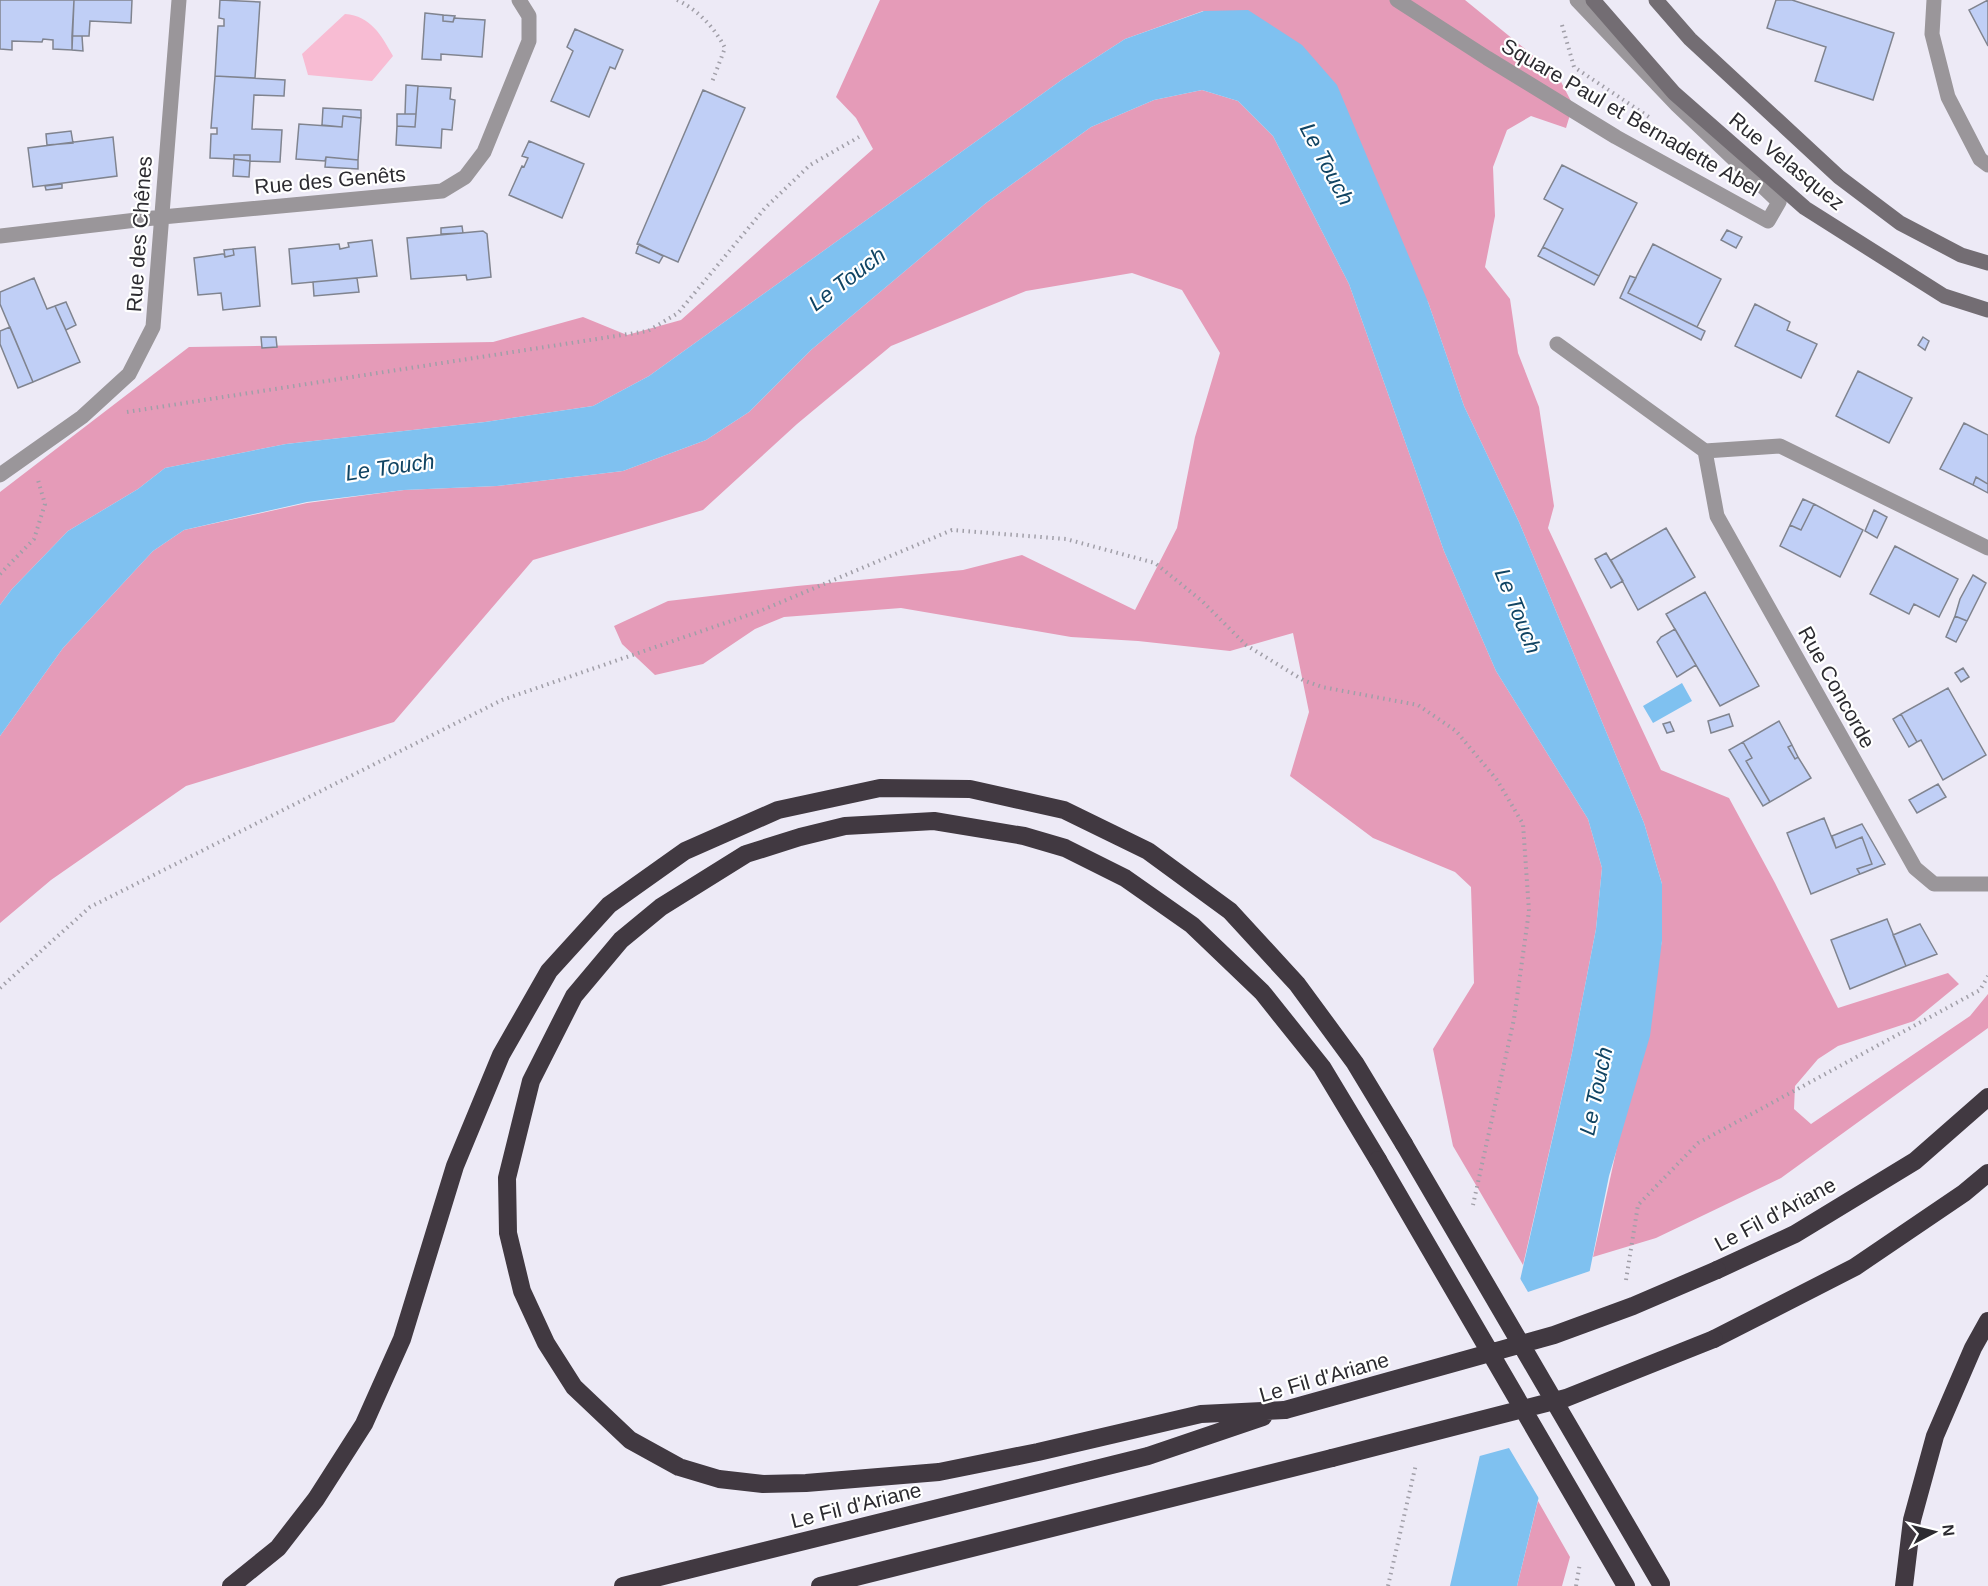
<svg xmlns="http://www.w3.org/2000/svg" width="1988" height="1586" font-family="Arial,sans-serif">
<rect width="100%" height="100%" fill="#edeaf6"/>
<!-- green -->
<path fill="#f8bcd3" d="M345,14C371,16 381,35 393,56L372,81L308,75L302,54Z"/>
<!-- forest -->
<path fill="#e59bb8" d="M880,0H1465L1558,76L1573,105L1566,128L1531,116L1507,130L1493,167L1495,216L1485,267L1510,299L1518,353L1539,407L1554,506L1548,528L1661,770L1729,798L1775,883L1838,1008L1948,973L1959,984L1914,1021L1838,1046L1818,1059L1795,1086L1794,1109L1811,1124L1970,1016L1988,994V1028L1781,1178L1656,1238L1593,1257L1662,941V884L1644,823L1519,522L1464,406L1428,302L1203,11L1125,39L1063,79L649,376L593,406L485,422L286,444L165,468L138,489L68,531L12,589L0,605V492L189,347L493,342L583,317L627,335L681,320L873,149L856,118L836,97Z
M1202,90L1238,101L1273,136L1349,284L1444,551L1496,671L1588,819L1602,868L1596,929L1572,1053L1523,1265L1453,1146L1433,1049L1474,983L1471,887L1455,872L1373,838L1290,776L1309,712L1293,633L1230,651L1138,641L1071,637L901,608L784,617L755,629L703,664L655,675L622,644L614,626L668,601L797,586L963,570L1022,555L1135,610L1177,528L1195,437L1220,353L1182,290L1132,273L1026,291L891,346L797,424L703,510L533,560L394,722L186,786L51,880L0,923V736L63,648L153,551L184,530L307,503L404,490L497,486L623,471L706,440L749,412L811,350L986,203L1091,127L1154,100Z
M1538,1501L1570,1557L1562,1586H1517Z"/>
<!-- water -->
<path fill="#7fc1f0" d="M1248,10L1302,45L1337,85L1428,302L1464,406L1519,522L1644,823L1662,884V941L1650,1036L1609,1176L1568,1378L1517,1586H1450L1572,1053L1596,929L1602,868L1588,819L1496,671L1444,551L1349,284L1273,136L1238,101L1202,90L1154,100L1091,127L986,203L811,350L749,412L706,440L623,471L497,486L404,490L307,502L184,530L153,551L63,648L0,736V605L12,589L68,531L138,489L165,468L286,444L485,422L593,406L649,376L1063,79L1125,39L1204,11Z
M1682,683L1692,701L1653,723L1643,706Z"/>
<!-- pier -->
<path fill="#edeaf6" d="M1593,1270L1571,1379L1541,1502L1509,1448L1476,1457L1518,1275L1528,1292Z"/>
<!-- building -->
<path fill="#c0cff6" stroke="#80848f" stroke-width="1.5" d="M0,0H74L72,50L53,49V40L43,39L42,42L12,41V50L0,49Z
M74,0H132L131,23L90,21L89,36H72Z
M220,0L260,2L255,78L215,76L218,26H224V19L219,18Z
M1776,0H1792L1894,33L1873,100L1815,81L1826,47L1767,28Z
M1988,0V46L1969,10Z
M425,13L443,15V21L453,22L454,18L485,20L482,57L441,54V60L422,59Z
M443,15L455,16L453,22L443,21Z
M575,29L623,50L615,69L610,67L589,117L551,101L573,51L567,47Z
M72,36H82L83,51L72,50Z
M215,76L285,80L284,96L254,95L252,129L282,130L280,162L250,161V155H234V159L210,158L211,134H217V128H211Z
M406,85L418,86L416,114H405Z
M418,86L451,88L450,99L455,100L452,130L442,129L441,148L396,145L397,126L415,127Z
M703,90L745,108L678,262L637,244Z
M323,108L361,110V118L343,116L342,127L322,125Z
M397,114H416L415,127L397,126Z
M343,116L361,118L358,160L326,157L325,161L296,159L299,124L342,127Z
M71,131L73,143L47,145L46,134Z
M113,137L117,176L33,187L28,148Z
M529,141L584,164L562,218L509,195L522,166L524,167L528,158L522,156Z
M234,155H250V161L234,159Z
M326,157L358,160V169L325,167Z
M234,159L250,161L249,177L233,176Z
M1562,165L1637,203L1599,276L1543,247L1563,209L1544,199Z
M62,184V188L46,190L45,186Z
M462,226L463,233L441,234V228Z
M1727,230L1742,237L1736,248L1721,240Z
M483,231L487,234L491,277L467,280L466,275L411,279L407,238Z
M372,240L377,276L292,284L289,249L339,244L340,249L349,247L348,243Z
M639,244L663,256L659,263L636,253Z
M1653,244L1721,279L1697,327L1628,293Z
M255,247L260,306L223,310L221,293L198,295L194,258L222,254H224L225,257L234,255L233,249Z
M1543,247L1599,276L1594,285L1538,256Z
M233,249L234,255L225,257L224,250Z
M1630,276L1636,278L1628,293L1705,331L1701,340L1620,298Z
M34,278L47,309L55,306L80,362L33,382L0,304V292Z
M357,278L359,292L314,296L313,282Z
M66,302L76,325L66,330L55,306Z
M1755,304L1790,322L1787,330L1817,344L1801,378L1735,346Z
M10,327L33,382L18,388L0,344V331Z
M261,337H276L277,347L262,348Z
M1923,337L1929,341L1925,350L1918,345Z
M1858,371L1912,398L1889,443L1836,416Z
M1964,423L1988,435V484L1976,477L1973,485L1940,469Z
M1976,477L1988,484V493L1973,485Z
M1803,499L1814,504L1801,530L1790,525Z
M1814,504L1863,530L1840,577L1780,546L1790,525L1801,530Z
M1874,510L1887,517L1877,538L1865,531Z
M1666,528L1695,577L1638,610L1611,560Z
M1895,546L1958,579L1939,617L1914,604L1909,614L1870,594Z
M1606,553L1623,581L1611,588L1595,559Z
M1973,575L1986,583L1967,621L1955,616L1960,599Z
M1705,592L1759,686L1720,706L1666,614Z
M1955,616L1967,621L1956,642L1946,637Z
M1675,629L1696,665L1677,677L1657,642L1661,637Z
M1963,668L1969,677L1961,682L1955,673Z
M1948,688L1986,755L1943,780L1921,740L1917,742L1901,714Z
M1729,714L1733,726L1711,733L1708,721Z
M1901,714L1917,742L1909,747L1893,719Z
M1779,721L1792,745L1788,747L1795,759L1798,757L1811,778L1770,802L1746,761L1752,758L1743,742Z
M1670,722L1674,731L1667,733L1663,724Z
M1743,742L1752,758L1746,761L1770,802L1763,806L1729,750Z
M1792,745L1798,757L1795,759L1788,747Z
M1938,784L1946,797L1917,813L1909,800Z
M1824,818L1836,848L1862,837L1872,864L1857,869L1860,874L1811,894L1787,833Z
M1862,824L1885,864L1860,874L1857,869L1872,864L1862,837L1836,848L1832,836Z
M1887,919L1906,966L1850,989L1831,940Z
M1920,924L1937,954L1906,966L1893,935Z"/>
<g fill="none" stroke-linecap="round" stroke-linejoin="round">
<!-- path -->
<path stroke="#a19fa8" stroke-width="4" stroke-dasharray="1.5 4.5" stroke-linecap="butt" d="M677,0C697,9 715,28 725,48L712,82
M1562,25L1574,67L1649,117
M127,412L648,331L678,313L765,208L810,165L859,137
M0,574L34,539L45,504L38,480
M0,988L90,907L502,700L760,611L952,530L1066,539L1155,563L1202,601L1246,645L1303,680L1322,687L1418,705L1456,731L1497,780L1523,824L1529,911L1514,1019L1473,1205
M1626,1280L1638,1205L1698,1143L1980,990L1988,976
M1388,1586L1416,1464
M1576,1586L1580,1563"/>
<!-- lane -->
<path stroke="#9a969a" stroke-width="15" d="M1934,0L1932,34L1948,97L1980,159L1988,165"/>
<!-- street -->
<path stroke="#9a969a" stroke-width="15" d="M1397,0L1487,58L1616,137L1768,221L1779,202L1677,105L1577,0
M0,236L162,217L442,191L465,177L484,152L529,41V16L519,0
M1557,344L1705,451L1780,446L1988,548
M1705,451L1717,516L1915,868L1934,884H1988
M0,475L82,417L129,374L153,327L179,0"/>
<!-- secondary -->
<path stroke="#736d73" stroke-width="15" d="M1593,0L1674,93L1805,208L1944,296L1988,310
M1656,0L1690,39L1839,177L1900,223L1961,255L1988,263"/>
<!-- highway -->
<path stroke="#413941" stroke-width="18" d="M1717,1270L1795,1234L1915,1161L1988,1097
M1714,1339L1855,1267L1964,1193L1988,1173
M1285,1410L1201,1414L1038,1452L939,1472L806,1483L763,1484L719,1479L679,1467L630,1440L574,1387L546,1343L522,1291L508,1233L507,1178L531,1081L574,996L621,940L661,907L746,854L800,837L845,826L934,821L1024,836L1065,848L1125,878L1192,925L1262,992L1322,1067L1378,1160
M231,1586L278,1548L316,1499L364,1424L402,1339L455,1166L501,1055L549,971L609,905L685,851L778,810L880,788L970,789L1064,810L1148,851L1230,911L1297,984L1355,1063L1404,1144
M623,1586L1148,1456L1263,1417
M820,1586L1332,1458
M1904,1586L1912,1520L1935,1436L1973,1348L1988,1321"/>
<!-- highway-bridge -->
<path stroke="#413941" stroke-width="18" d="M1404,1144L1661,1584
M1378,1160L1626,1586
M1285,1410L1554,1335L1633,1306L1717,1270
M1332,1458L1566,1398L1714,1339"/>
</g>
<g text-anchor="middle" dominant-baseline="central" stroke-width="4.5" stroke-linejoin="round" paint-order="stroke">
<!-- street labels -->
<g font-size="21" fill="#2c2b30" stroke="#fff">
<text transform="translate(1631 117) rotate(30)">Square Paul et Bernadette Abel</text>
<text transform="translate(1787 161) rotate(39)">Rue Velasquez</text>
<text transform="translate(330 180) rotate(-5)">Rue des Genêts</text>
<text transform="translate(139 234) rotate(-86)">Rue des Chênes</text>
<text transform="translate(1837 687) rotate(61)">Rue Concorde</text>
<text transform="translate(1775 1214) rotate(-28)">Le Fil d'Ariane</text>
<text transform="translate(1324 1377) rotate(-16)">Le Fil d'Ariane</text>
<text transform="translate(856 1505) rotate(-14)">Le Fil d'Ariane</text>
</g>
<!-- water labels -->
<g font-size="22" font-style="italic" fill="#104463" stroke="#fff">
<text transform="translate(1327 164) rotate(62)">Le Touch</text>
<text transform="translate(847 279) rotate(-37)">Le Touch</text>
<text transform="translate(390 467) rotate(-8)">Le Touch</text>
<text transform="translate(1518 611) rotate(68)">Le Touch</text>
<text transform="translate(1596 1091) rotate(-78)">Le Touch</text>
</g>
</g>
<!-- north arrow -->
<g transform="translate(1934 1532) rotate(83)" stroke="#ffffff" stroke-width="4.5" paint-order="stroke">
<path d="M0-4.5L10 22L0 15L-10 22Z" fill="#2c2b30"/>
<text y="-9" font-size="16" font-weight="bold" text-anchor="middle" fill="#2c2b30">N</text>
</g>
</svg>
